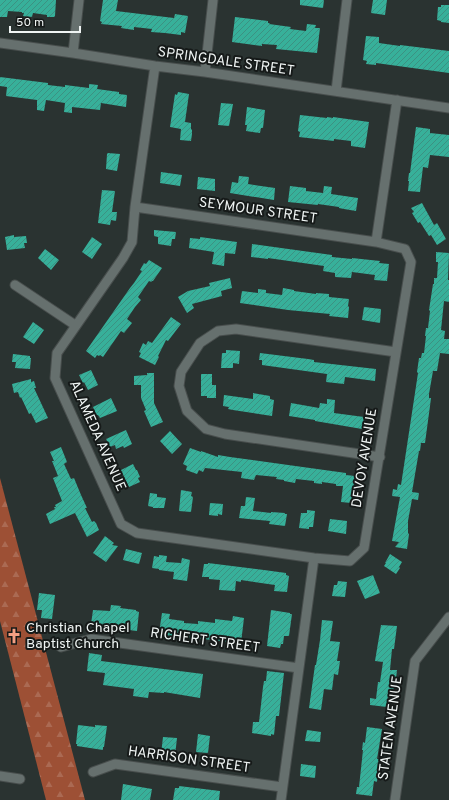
<svg xmlns="http://www.w3.org/2000/svg" width="449" height="800" font-family="Overpass,sans-serif">
<defs>
<pattern id="forest-firs" width="22" height="20" patternUnits="userSpaceOnUse"><rect width="22" height="20" fill="#9d5035"/><path d="M5 1l3.5 6h-7zM16 11l3.5 6h-7z" fill="#ab6a53"/></pattern>
<pattern id="building-hatch" width="6" height="6" patternUnits="userSpaceOnUse"><rect width="6" height="6" fill="#37b09a"/><path d="M-1 1l2-2M0 6l6-6M5 7l2-2" fill="none" stroke="#3c9182"/></pattern>
</defs>
<rect width="100%" height="100%" fill="#2a3331"/>
<!-- forest -->
<path fill="url(#forest-firs)" d="M0,478L85,800H46L0,621Z"/>
<!-- building -->
<path fill="url(#building-hatch)" d="M0,0H56L55,16L54,17H47V15L33,13L32,17L23,16L24,13H22V12L8,11L7,17H0Z
M103,0H118L116,11L174,18L175,14L188,16L185,33L181,32V35L165,33L151,32L152,29L134,27V30L121,28L122,26L101,24L102,22L100,21Z
M300,0H324L323,8L300,5Z
M373,0H387L385,15L371,13Z
M441,5H449V23L441,22V21L437,20L438,7H441Z
M235,17L268,21V23H270L269,24L291,27L290,29L306,31L307,24L316,25L315,28H320L317,53L276,49L277,45L262,44V46L232,42Z
M366,36L379,37V43L400,46V45L449,51V73L376,63V65L366,64L367,61L363,60Z
M0,77L48,83V85L65,87V85L89,88V84L98,85L97,89L119,92V94L127,95L126,107L101,103L100,110L72,107V113L64,112L65,103L46,100L44,111L37,110V100L6,96L7,87L0,86Z
M178,92L189,94L185,122L191,123V129L192,130V134L191,141L180,140L181,129L170,127L175,94L177,95Z
M221,103L233,104L229,126L218,125Z
M247,107L265,110L263,128H261L260,133L246,131L247,125H245Z
M300,115L327,118V117L333,118V117L369,122L365,148L351,146V141L334,139V141L299,137L300,132L298,131Z
M416,127L430,129V133L449,135V157L430,155L428,168L423,167L420,192L408,191L409,181H408L409,173H410Z
M108,153L120,154L117,171L106,169L107,154Z
M161,172L182,175L180,186L160,183Z
M239,176L249,177L248,184L275,188L274,200L230,193L232,182L238,183Z
M198,177L215,179V191L197,189Z
M290,186L306,188V191L323,193L324,186L332,187L331,194L358,198L356,211L344,209L339,208V207L318,204V205L288,202Z
M102,190L115,191L112,212H117L116,221L111,220L110,225L98,223Z
M422,203L434,225L437,223L446,239L437,245L431,235L429,236L420,222L418,223L412,213L414,212L411,208Z
M154,230L176,232L175,239H172L171,246L158,244V237L154,236Z
M14,235V237L26,236L27,243H24L25,248L7,250L5,237Z
M92,237L102,244L92,259L82,252Z
M200,237L237,242L235,254L225,253L224,266L212,264L214,252L189,248L190,238L200,239Z
M252,244L332,255V257L352,259V258L380,261L379,263L389,264L387,281L374,280L375,275L352,272L351,278L335,277V273L323,271L324,266L268,258V259L251,257Z
M45,249L59,260L51,270L38,258Z
M436,252L449,253L448,280H449V302L444,301L441,330L445,331L444,339H449V354L440,353L437,371H433L429,394V398H431L430,406L425,443H421L420,451H419L412,492L419,493L418,500L412,499L408,521V533L409,534L407,549L395,547L399,542L392,541L400,497L392,496L393,489L397,490L398,484L401,485L418,373L417,372L419,358H421L422,353H424L426,336H425L426,328H428L430,311L429,310L433,284H434V278H437L438,262H436Z
M149,260L162,268L153,281H152L151,282L149,281L138,297L141,300L135,307L127,319L132,323L124,333L121,331L103,357L100,355L99,356L97,355L95,358L86,351L130,288L134,283L142,271L140,270L144,263L146,264Z
M230,278L232,288L221,291L222,296L192,304L194,308L187,313L178,297L188,291L210,286L209,283Z
M283,288L294,290V291L316,294V293L329,294V297L349,299L348,306L349,307L348,318L329,316L330,314L288,310L240,303L242,291L258,293V289L266,290V293L282,295Z
M364,307L381,309L380,323L362,320Z
M171,317L181,324L168,341L166,340L158,356L159,357L155,365L139,357L141,353L139,352L143,343L146,345L148,341L152,343Z
M33,322L44,330L34,344L23,337Z
M226,350L240,351L239,364L233,363V368H221L222,353H226Z
M260,353L308,359L314,360V362L376,369L375,381L345,377L344,384L326,382L327,374L262,365V360H259Z
M13,354L30,356V358H31L30,369L15,368L16,362H12Z
M91,370L98,385L88,390L84,382L83,383L79,375Z
M147,373H154V403L163,422L151,427L144,411L146,410L141,398V385H134V376L147,375Z
M201,374H212V385H216V398H207V396H201Z
M31,379V382L34,381L36,388H34L48,418L36,423L31,413L29,414L21,397L20,398L18,392L14,393L12,384Z
M253,393L270,396V399L274,400L272,416L233,410L228,409L229,407L223,406L224,395L253,399Z
M111,398L117,411L100,418L98,415H97L96,414L93,407Z
M327,399L335,400L334,413L364,417L362,429L321,422L315,421V420L289,416L291,403L319,408L320,403L327,404Z
M126,430L132,444L124,448L123,446L116,449L115,445L110,447L106,439Z
M170,431L182,444L172,454L160,441Z
M61,447L67,462L64,464L71,479L74,478L81,495L87,508H85L92,522L94,521L96,523L99,530L87,537L75,513L50,524L46,514L55,509L54,507H56L55,505L62,501L53,478L58,476L52,461H54L50,452Z
M190,448L201,452V451L218,457V455L230,457L346,473V475L355,476L351,503L341,502L343,486H336V484L322,482V484L314,483V481L296,479L295,483L284,481V480L276,479L277,477L256,475L254,480L241,478L242,472L205,468L203,472L199,470L197,474L186,470L187,466L183,464Z
M133,464L136,470H137L140,477L138,478L140,482L129,487L121,470Z
M181,490L192,492L191,496L193,497L191,512L179,511Z
M150,493L157,494V497L166,498L164,508H153V507L148,506Z
M246,497L255,498L253,511L271,513V512L285,513V514H287L285,526L269,524L270,521L239,518L241,506H245Z
M210,503L223,504L222,515L218,514V516L209,515Z
M307,510L315,511L313,527H309V529L299,528L301,513H307Z
M330,519L347,521L346,534L328,531Z
M105,536L114,543L112,545L118,546L106,562L93,553Z
M126,549L142,553L139,564L123,560Z
M390,554L402,562L399,567L400,568L396,574L384,566L386,563H385Z
M159,555L167,556L166,562L181,563L182,558L190,560L187,581L173,579L174,572L159,570V569L152,568L154,556L159,557Z
M208,563L264,570L286,573V575L289,576L287,592L274,591L275,585L241,580V582L236,581L235,591L219,590L220,580L209,579V577H202L204,564H208Z
M373,575L380,593L365,599L357,581Z
M338,581L347,582L345,597L332,596L334,585H337Z
M39,593L55,595L52,619L41,618L42,610H37Z
M111,605L121,606L120,608L136,610V611L139,612L137,631L120,629V630L96,627H95L96,625L91,624L93,610L110,611Z
M271,610L290,613V614H292L289,636H284L283,644H281L280,648L267,646Z
M162,613L170,614L169,619L184,621V623L198,624V621L215,623V619L232,621L233,616L244,618L241,643L164,635V633H159Z
M322,620L333,621L330,641L340,642L337,661H340L338,675L334,674L332,690L324,689L321,710L309,708L315,665H316L320,640Z
M381,625L397,626L394,649H392L390,670H397L396,679H395L393,694L388,693L387,707L370,705V698L376,699L378,682H380L383,662L375,661Z
M89,653L102,655L101,661L203,674L200,698L164,692V693L149,692L148,698L133,696L134,689L103,685L105,673L87,671Z
M267,671L284,673L279,716H276L274,735L271,734V736L252,733L253,722H259L263,687L264,681H266Z
M78,725L95,727V725L107,726L104,747H103V750L77,746V744H76Z
M367,727L382,729L377,759H379L377,782L374,781L372,796L356,794L357,787H359L363,750H362L363,742L365,743Z
M307,730L321,732L320,742L305,741Z
M198,734L210,736L208,753L196,752Z
M163,737L177,738L175,756L161,754Z
M301,764L316,766L315,778L300,776Z
M123,784L152,789L150,800H121Z
M179,786L220,791L219,800H173L175,788H179Z"/>
<g fill="none" stroke-linecap="round" stroke-linejoin="round">
<defs>
<path id="minor" d="M0,43L73,53L155,66L205,72L449,108
M73,53L79,0
M205,72L213,0
M336,91L347,0
M135,207L376,242L405,249L411,262L364,548L350,561L314,558L137,533L121,524L55,378L57,353L123,258L132,242L135,207L155,66
M376,242L397,100
M15,285L75,325
M380,457L225,434L206,429L187,411L179,386L181,372L200,343L218,331L236,329L396,352
M61,647L91,639L299,668
M93,772L115,764L282,787
M0,776L20,779
M281,800L314,558
M395,800L415,661L449,617"/>
</defs>
<!-- minor casing -->
<use href="#minor" stroke="#484e4d" stroke-width="11"/>
<!-- minor -->
<use href="#minor" stroke="#66706e" stroke-width="9"/>
</g>
<!-- icons -->
<defs>
<symbol id="church-bare" viewBox="-9 -9 18 18"><path d="M-1.2-6h2.4v3.5h3.3v2.4h-3.3V6h-2.4V-.1h-3.3v-2.4h3.3Z" fill="#f39f83" stroke="#161a19" stroke-width="2.5" paint-order="stroke"/></symbol>
</defs>
<g fill-rule="evenodd">
<use href="#church-bare" x="3" y="625" width="22" height="22"/>
</g>
<g text-anchor="middle" dominant-baseline="central" stroke-width="4" stroke-linejoin="round" paint-order="stroke">
<!-- street labels -->
<g font-size="14" fill="#eff4f3" stroke="#161a19">
<text transform="translate(226 62) rotate(8)">SPRINGDALE STREET</text>
<text transform="translate(258 211) rotate(8)">SEYMOUR STREET</text>
<text transform="translate(97 436) rotate(66)">ALAMEDA AVENUE</text>
<text transform="translate(365 458) rotate(-81)">DEVOY AVENUE</text>
<text transform="translate(205 641) rotate(8)">RICHERT STREET</text>
<text transform="translate(391 728) rotate(-82)">STATEN AVENUE</text>
<text transform="translate(189 760) rotate(8)">HARRISON STREET</text>
</g>
<!-- poi labels -->
<g font-size="14" fill="#eff4f3" stroke="#161a19" text-anchor="start">
<text x="26" y="628">Christian Chapel<tspan x="26" dy="16">Baptist Church</tspan></text>
</g>
</g>
<!-- scale -->
<path d="M10 26v6h70v-6" fill="none" stroke="#eff4f3" stroke-width="2"/>
<text x="16" y="26" font-size="12" fill="#eff4f3" stroke="#161a19" stroke-width="3" paint-order="stroke">50 m</text>
</svg>
